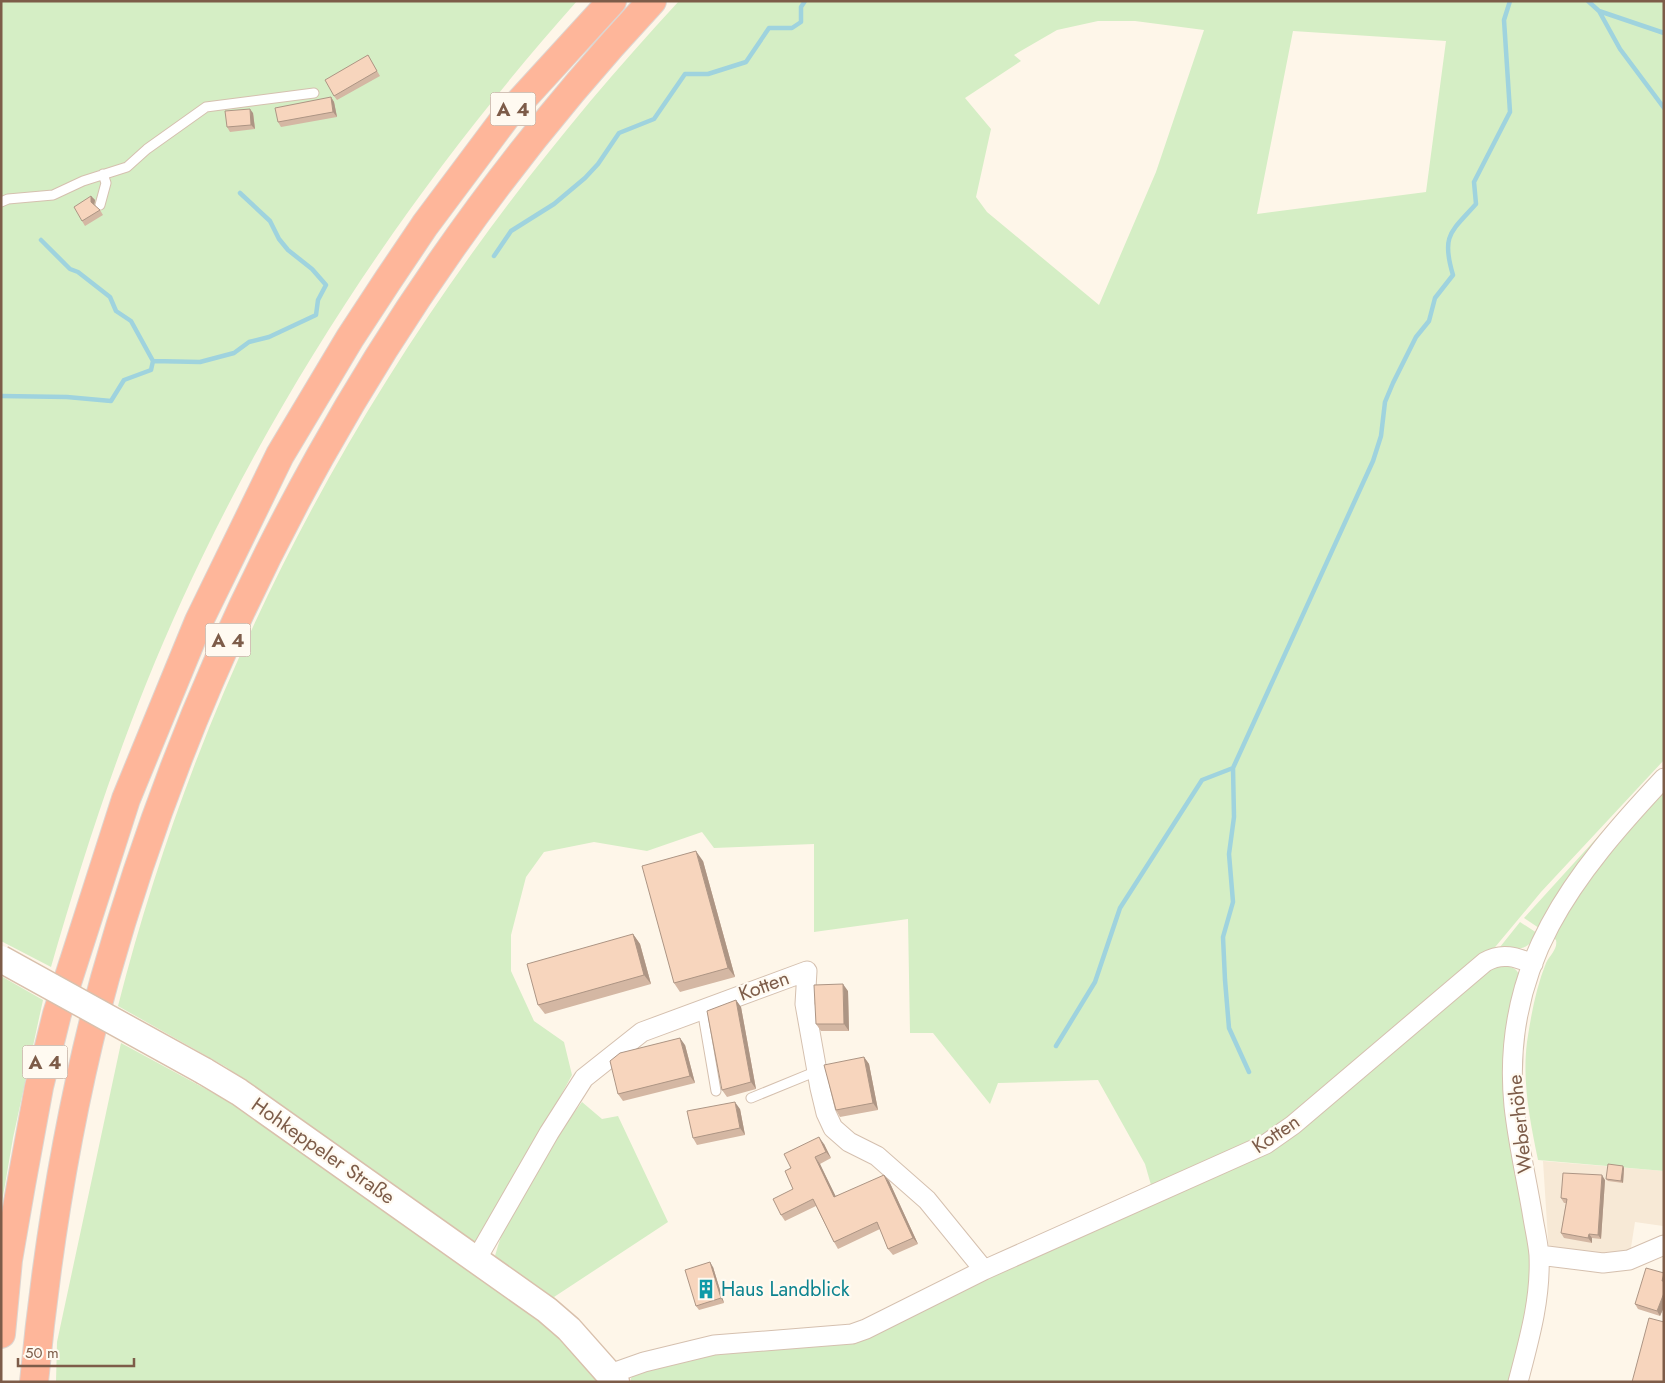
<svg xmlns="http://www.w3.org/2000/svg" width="1665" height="1383" font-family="Jost,sans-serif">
<rect width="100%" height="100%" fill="#fef6e9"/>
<!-- residential -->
<path fill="#f7e9d6" d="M1543,1161L1664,1171L1663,1226L1635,1222L1629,1260L1549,1255Z"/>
<!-- green -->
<path fill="#d5eec5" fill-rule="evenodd" d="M1,1H577C418,180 282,381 182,600C128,718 87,842 51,967L1,941Z
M679,1H1664V760L1541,892L1491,952L1267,1135L1160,1187L1151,1185L1145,1164L1098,1080L998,1083L990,1104L933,1033H910L908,919L814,932V844L714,848L702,832L647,851L594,842L544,852L526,877L511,935V971L534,1021L564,1042L572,1075L560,1097L556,1111L481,1240L472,1242L226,1067L118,1006C216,622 410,291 679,1ZM1098,21H1135L1204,30L1156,172L1099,305L987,212L976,197L991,129L965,98L1021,61L1014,55L1057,30ZM1293,31L1446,41L1426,192L1257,214Z
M1664,789V1171L1538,1160C1530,1121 1522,1082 1527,1042C1531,1015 1536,988 1546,963C1550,955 1558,949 1556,940L1551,936L1568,903Z
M1613,820L1615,822L1568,878L1539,928L1524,918Z
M1520,922L1537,933C1529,950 1519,950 1501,950L1500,947Z
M1499,966C1527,966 1519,980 1515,1002L1533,1324L1518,1382H631V1378L638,1371L698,1354L853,1341L964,1287L1226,1170L1492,968Z
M1,976L43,1000L13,1138L1,1208Z
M121,1043L217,1095L240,1105L540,1315L608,1382H56L57,1342Z
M582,1102L602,1119L618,1116L668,1222L554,1297L583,1326L492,1257L495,1256C510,1199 547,1149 582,1102Z"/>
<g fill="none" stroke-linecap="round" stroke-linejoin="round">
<!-- stream -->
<path stroke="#9fd3de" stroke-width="4.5" d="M1588,1L1599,11L1664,33
M1599,11L1620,49L1664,108
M41,240L70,269L78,272L110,297L116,311L131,321L153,361
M494,256L511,231L554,204L585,178L598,164L619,133L654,119L685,74H708L746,62L769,28H792L801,22V7L805,1
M1,396L67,397L111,401L124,380L151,370L153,361L200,362L234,353L249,342L269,337L316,315L318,300L326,285L312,269L288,250L279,239L270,221L240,193
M1233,768L1234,817L1229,854L1233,902L1223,937L1225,980L1229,1028L1249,1072
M1056,1046L1095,982L1120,908L1202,780L1233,768L1373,461L1381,436L1385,402L1393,383L1416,337L1429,321L1435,298L1453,275C1441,235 1451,232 1476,204L1474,182L1510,112L1504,20L1510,1"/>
<defs>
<path id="lane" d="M1,202L8,199L53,195L83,181L127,167L147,149L206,107L314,93
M100,205L106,183L103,174
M702,1009L716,1091
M751,1098L817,1071"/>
<path id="street" d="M1539,1255L1603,1263L1629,1260L1664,1245
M476,1260L549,1133L584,1078L642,1032L807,971L805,1004L820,1088L826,1113L833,1128L849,1142L877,1156L927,1200L984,1270
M610,1374L644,1362L714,1345L852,1334L866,1329L984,1270L1266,1144L1293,1125L1485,962C1502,952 1516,957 1533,964
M1518,1382C1529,1340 1541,1299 1539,1255C1538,1243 1535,1230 1533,1218C1527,1181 1518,1144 1514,1106C1500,965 1574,874 1664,778"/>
<path id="secondary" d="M204,1071L239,1092L547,1310L569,1329L616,1382"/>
<path id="highway" d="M1,1334L8,1260L21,1185L39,1087L57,1014L126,799L199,621L280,455L350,338L388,280L425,225L505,118L612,1
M34,1382C47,1246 69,1110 105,978C207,614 394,277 652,1"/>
</defs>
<!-- lane casing -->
<use href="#lane" stroke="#d5c0af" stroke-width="11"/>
<!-- street casing -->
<use href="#street" stroke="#d5c0af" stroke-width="21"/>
<!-- secondary casing -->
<use href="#secondary" stroke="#d9c0ac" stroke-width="29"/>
<!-- highway casing -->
<use href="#highway" stroke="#ddd5d0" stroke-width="30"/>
<!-- lane -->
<use href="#lane" stroke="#fff" stroke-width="9"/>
<!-- street -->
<use href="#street" stroke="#fff" stroke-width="19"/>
<!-- secondary -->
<use href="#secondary" stroke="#fff" stroke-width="26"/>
<!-- highway -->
<use href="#highway" stroke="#feb69a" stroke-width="28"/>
<defs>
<path id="secondary-bridge" d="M1,959L204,1071"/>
</defs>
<!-- secondary-bridge casing -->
<use href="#secondary-bridge" stroke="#d9c0ac" stroke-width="29" stroke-linecap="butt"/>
<!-- secondary-bridge -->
<use href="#secondary-bridge" stroke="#fff" stroke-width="26"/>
</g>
<!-- wall -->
<path fill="#d4b7a3" d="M368,55L380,76L337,100L334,96Z
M331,97L334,102L337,117L281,127L278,122Z
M253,113L255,129L230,132L227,127Z
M91,196L95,200L94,205L100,210L103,215L85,226L82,221Z
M703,861L735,977L680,992L674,983Z
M633,934L640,944L651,984L545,1014L538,1005Z
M848,991L849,1031H821L816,1024Z
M736,1000L741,1007L756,1089L727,1097L722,1090Z
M685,1045L695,1083L623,1101L618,1094Z
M864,1057L869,1064L878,1110L840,1117L836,1110Z
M740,1109L745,1135L697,1145L693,1138Z
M824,1144L831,1158L820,1164L835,1196L889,1181L918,1244L893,1255L888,1249L880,1229L838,1249L834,1242L816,1206L785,1221L781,1215L793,1189L791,1168Z
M1623,1166L1624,1168L1623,1183L1608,1181L1606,1179Z
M1605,1180L1601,1239L1592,1238V1243L1564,1238L1561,1233L1566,1203H1564L1561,1198Z
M713,1267L724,1303L699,1310L696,1306Z
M1664,1273V1307L1660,1316L1638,1309L1635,1304Z"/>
<!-- shaded-wall -->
<path fill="#ad9584" d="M331,97L334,102L337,117L333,112Z
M250,109L253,113L255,129L251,125Z
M91,196L95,200L94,207L91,202Z
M696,851L703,861L735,977L728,968Z
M633,934L640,944L651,984L644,975Z
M843,984L848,991L849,1031L844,1024Z
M736,1000L741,1007L756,1089L751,1082Z
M680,1038L685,1045L695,1083L690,1076Z
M864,1057L869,1064L878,1110L873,1103Z
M735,1102L740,1109L745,1135L740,1128Z
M819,1137L824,1144L831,1158L826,1152Z
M815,1157L820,1164L839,1203L834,1197Z
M1623,1166L1624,1168L1623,1183L1621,1181Z
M884,1175L889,1181L918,1244L913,1238Z
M1602,1175L1605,1180L1601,1239L1598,1235Z
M1589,1234L1592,1238V1243L1588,1238Z
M710,1262L713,1267L724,1303L721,1298Z
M1664,1293V1307L1660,1316L1657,1311Z"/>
<!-- building -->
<path fill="#f7d5bd" stroke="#ad9584" d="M368,55L377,71L334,96L325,80Z
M331,97L333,112L278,122L275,108Z
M250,109L251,125L227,127L225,111Z
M91,196V202L100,210L82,221L74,207Z
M696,851L728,968L674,983L642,866Z
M633,934L644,975L538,1005L527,964Z
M843,984L844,1024H816L814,985Z
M736,1000L751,1082L722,1090L707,1011Z
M680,1038L690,1076L618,1094L610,1061L620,1053Z
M864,1057L873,1103L836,1110L824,1065Z
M735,1102L740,1128L693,1138L687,1111Z
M819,1137L826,1152L815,1157L834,1197L884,1175L913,1238L888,1249L877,1222L834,1242L813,1199L781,1215L773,1199L793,1189L785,1171L791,1168L784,1154Z
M1608,1164L1623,1166L1621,1181L1606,1179Z
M1563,1173L1602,1175L1598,1235L1589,1234L1588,1238L1561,1233L1567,1199L1561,1198Z
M710,1262L721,1298L696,1306L685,1270Z
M1646,1268L1664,1273L1662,1281H1664V1293L1657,1311L1635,1304Z
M1649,1318L1664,1322V1382H1632Z"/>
<!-- icons -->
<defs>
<symbol id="building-bare" viewBox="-9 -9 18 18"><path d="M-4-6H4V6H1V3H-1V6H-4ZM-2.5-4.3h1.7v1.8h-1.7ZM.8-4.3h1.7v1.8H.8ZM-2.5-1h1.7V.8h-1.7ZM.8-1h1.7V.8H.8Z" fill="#0f9aa8" stroke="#fffaf1" stroke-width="2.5" paint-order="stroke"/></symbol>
</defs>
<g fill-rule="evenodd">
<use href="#building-bare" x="692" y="1275" width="28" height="28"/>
</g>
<g text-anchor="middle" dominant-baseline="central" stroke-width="4.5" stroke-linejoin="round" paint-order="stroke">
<!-- shield labels -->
<g fill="#fffaf1" stroke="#a48b7b" stroke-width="1">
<rect x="490.5" y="92.5" width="45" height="33" rx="4"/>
<rect x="205.5" y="623.5" width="45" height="33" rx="4"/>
<rect x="22.5" y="1045.5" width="45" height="33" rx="4"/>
</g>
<g font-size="19" font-weight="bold" fill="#7d5c49">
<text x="513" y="109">A 4</text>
<text x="228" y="640">A 4</text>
<text x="45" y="1062">A 4</text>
</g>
<!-- street labels -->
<g font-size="20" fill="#7d5c49" stroke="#fffaf1">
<text transform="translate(764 986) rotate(-20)">Kotten</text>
<text transform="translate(1520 1124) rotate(-96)">Weberhöhe</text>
<text transform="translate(1276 1134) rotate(-34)">Kotten</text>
<text transform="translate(323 1151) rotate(35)">Hohkeppeler Straße</text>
</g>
<!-- culture labels -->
<g font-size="20" fill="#0d838f" stroke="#fffaf1" text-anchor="start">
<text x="721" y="1289">Haus Landblick</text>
</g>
</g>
<!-- border -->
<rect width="1665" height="1383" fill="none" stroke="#7d5c49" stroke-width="5"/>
<!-- scale -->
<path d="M18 1358v8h116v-8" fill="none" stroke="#7d5c49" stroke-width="2.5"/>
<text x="25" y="1358" font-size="15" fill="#7d5c49" stroke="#fffaf1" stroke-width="4" paint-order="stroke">50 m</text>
</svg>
